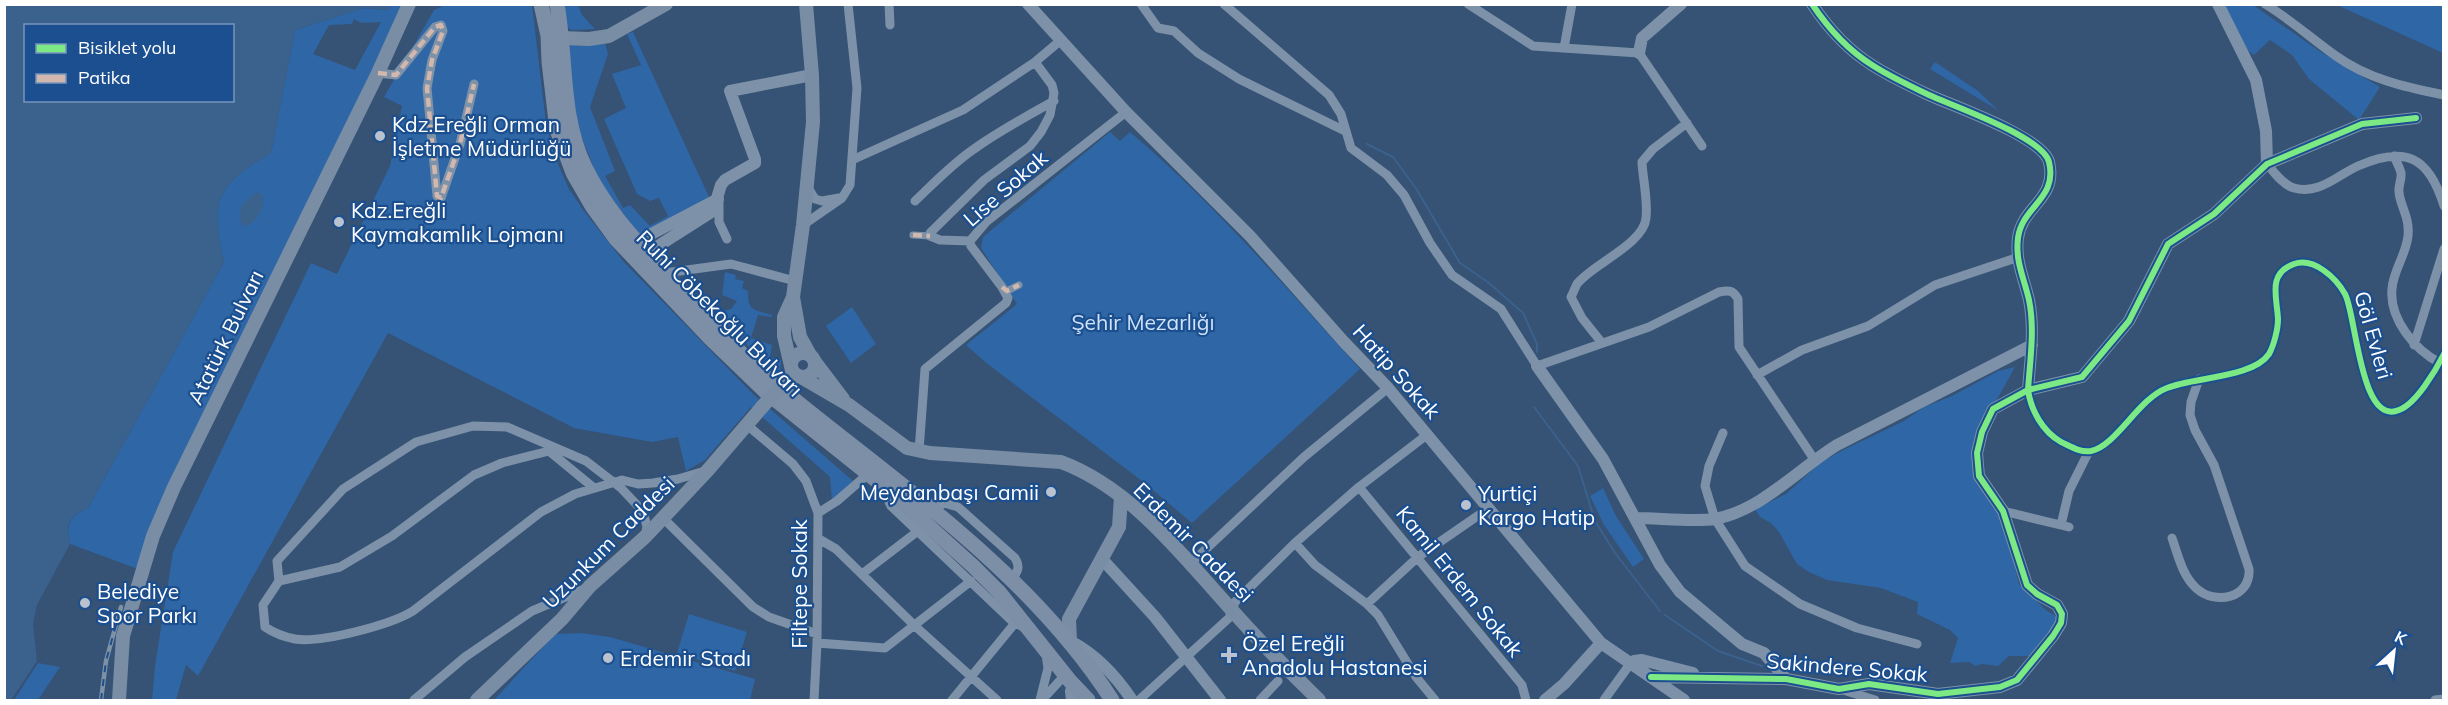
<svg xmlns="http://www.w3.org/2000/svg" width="2448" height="705" font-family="Mulish,sans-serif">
<rect width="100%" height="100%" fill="#365274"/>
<!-- green -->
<path fill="#2f66a5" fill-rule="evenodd" d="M391,5H404L138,569L70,544C65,525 70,515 88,508L224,262C210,199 216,186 271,153L295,30L363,8L388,10ZM354,19L361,23L381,22L355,70L313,54L329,25L352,24Z
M445,5H532L546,123L555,157L569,189L584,211L624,262L754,395L853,481L832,501L830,477L751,407L705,460L686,471L678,437L652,442L574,428L388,333L198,676L186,665L176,700H152L155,666L173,552L311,263L337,274L390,166L402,106L384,97L434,10Z
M560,5H578L582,15L595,29L571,30L563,23Z
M2223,5H2253L2321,52L2380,87L2359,120L2309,79L2292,55L2270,40L2254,55L2246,49Z
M2337,5H2443V53Z
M633,32L710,199L641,237L599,181L577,125L567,43H605L608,54L590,107L615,171L605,176L623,208L630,205L650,226L668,216L659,198L650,201L637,194L604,119L626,108L612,74L641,65L627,34Z
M1935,62L1978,91L1999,111L1930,69Z
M1110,132L1120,141L1130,132C1214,203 1286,288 1360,369L1192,523L1142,481L985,362L966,345L1017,304L981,248L983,237Z
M725,272L736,275L735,279L744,281L742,288L748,291C747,311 755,310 772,315V317L758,315L751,338L772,345L770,357L781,360L780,373L758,357L719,315L723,311L731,309L737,301L722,295Z
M852,307L876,344L851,363L826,326Z
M2015,367L1985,421L1975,453L2009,543L2019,584L2047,611L2060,618L2036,656H2009L1998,666L1982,664L1975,666L1970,662L1950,663L1958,638L1950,630L1917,614L1918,602L1881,588L1827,580L1809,572L1797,564L1779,532L1771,523L1760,517L1755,509L1786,494L1820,463L1843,450L1904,421L1924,407L1952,396L1998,371Z
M1603,488L1616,516L1644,559L1633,567L1604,525L1590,496Z
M689,614L747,632L735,671L677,653Z
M581,633L610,637L755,679L750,700H494L555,634Z
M38,663L60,667L38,700H14Z"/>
<!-- water -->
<path fill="#3b618d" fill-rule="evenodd" d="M4,5H391L388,10L363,8L295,30L271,153C216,186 210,199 224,262L88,508C69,515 65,525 70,544L37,605L33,624L37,661L11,700H4ZM26,26H232V100H26Z
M256,192L263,195C265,209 257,223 244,227L239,218L242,205Z"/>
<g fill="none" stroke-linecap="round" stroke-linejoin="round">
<!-- stream -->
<path stroke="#3b618d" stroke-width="2" d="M1367,144L1393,157L1417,190L1460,263L1489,283L1523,313L1537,344V352
M1534,407L1578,466L1595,521L1615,553L1660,611
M1665,615L1718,651L1762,666"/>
<!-- pedestrian -->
<path stroke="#7d92a8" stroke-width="7" d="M913,235L930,236
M1002,287L1007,291L1019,285"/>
<!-- minor -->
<path stroke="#7d92a8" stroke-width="9" d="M889,4L890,25
M1141,4L1158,28L1174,31L1198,53L1239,79L1345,131
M1224,4L1329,95L1341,114L1351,148L1387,175L1404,195L1430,243L1452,275L1501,309L1537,366L1649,327L1719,292C1729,290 1733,290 1738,299L1739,347L1814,459
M1468,4L1533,46L1639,53L1702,146
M2265,4C2290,19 2312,39 2336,56C2368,79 2405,87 2444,95
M1564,48L1572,4
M378,73L396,75L435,27L441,25L443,31L432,60L427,88L437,196L441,198L460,144L474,84
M2394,156C2396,161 2400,168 2401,173C2402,179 2398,186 2399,192C2400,206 2410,217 2408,236C2406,255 2393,271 2392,289C2389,319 2415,350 2440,363
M852,160L963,110L1035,62L1061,40
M2267,164C2274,172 2283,185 2294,188C2319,195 2336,176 2358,166C2406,145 2429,157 2444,206
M807,186L815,199L822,201L839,198
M719,201V222L727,239
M915,201C934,183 952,164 974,149C999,131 1027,116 1054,101
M803,225L842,198L850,185L857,88L848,4
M970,241L940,240L930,236V233L984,180L1030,146L1041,132L1050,115L1054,93L1052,85L1035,62
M665,273L731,264L795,281
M1602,343L1582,318L1571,297C1573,293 1575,288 1577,284C1591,265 1644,244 1646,218C1648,199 1643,181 1642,162L1653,149L1687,123
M2414,345L2444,249
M1757,375L1802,350L1868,326L1935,285L2016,258
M2028,390C2031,410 2042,431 2061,442C2070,446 2080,453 2091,451C2117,445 2138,399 2167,388C2193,377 2253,378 2269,354C2274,345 2278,329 2278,319C2277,297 2267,274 2294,264C2314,257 2336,278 2345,294C2356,313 2360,427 2399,410C2416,404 2436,370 2444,354
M747,425L793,464L806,481L818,513L817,643L814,700
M1723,433L1709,466L1705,486L1715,519L1745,566L1800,604L1857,628L1917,644
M919,451L925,369L1006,303L1008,298L1002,287L971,246L970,241L986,222L1126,112
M1359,487L1522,685L1526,700
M892,493L889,502L891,506L1012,621L1023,627
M933,510L944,503L958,507L1015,558C1021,568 1017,572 1011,581
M2003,511L2069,527
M818,513L837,501L868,474
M663,518L753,607L769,617L817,634
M2061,525L2069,491L2089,451
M645,537L647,527L644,515L637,505L621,488L586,461L507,427L473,426L416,442L343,489L277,561L279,581L263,605L265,627C274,633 284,637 295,639C322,643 390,625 413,611L541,512L575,494L622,480L638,484L653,483L678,479L705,471
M2172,538C2178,555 2182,575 2196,588C2215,606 2251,598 2249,569L2214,465L2195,430L2190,415L2191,402L2199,379
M819,539L836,549L915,626L997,700
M1295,543L1315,565L1367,604L1378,615L1416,677L1435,700
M1190,564L1304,457L1388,388
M862,574L918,531
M279,581L340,567L392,536L474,475L502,463L549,451L594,488
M1367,604L1418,557L1489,508
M817,643L885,648L971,581
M1840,689L1875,700
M414,700L465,657L532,611L587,588
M952,700L1015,623
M1040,700L1048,668L1046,654
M1042,700L1065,675
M1139,700L1229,618L1235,602L1295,543L1359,487L1428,434
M1260,700L1278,681
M1604,700L1630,664
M2435,700L2444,699"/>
<!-- tertiary -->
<path stroke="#7d92a8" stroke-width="12" d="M1028,4L1126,112L1250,236L1344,342L1388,388L1601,643L1684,700
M2218,4L2256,80L2266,131L2267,164
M1639,53L1642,38L1681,4
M636,242L718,199
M647,253L713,211L721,185L725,180L755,163V159L730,91L812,75
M1537,366L1603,459L1660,565L1680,592L1742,644L1764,653L1786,679
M2028,390L2082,377L2129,321L2168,244L2214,214L2267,164L2362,124L2416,118
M1636,518C1657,518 1696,522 1715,519C1762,510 1798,469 1837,445L2032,345
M1102,559L1155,617L1220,700
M1072,642C1098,656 1116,676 1132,700
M1630,664L1634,661L1642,660L1693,673
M1651,677L1786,679L1839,689L1869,684L1938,694L2000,687L2017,680L2053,636L2061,623L2062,614L2057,605L2037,594L2027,585L2003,511L1979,476L1977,453L1982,432L1993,409L2028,390C2030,361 2035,329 2029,300C2024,278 2015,261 2018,238C2022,206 2058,199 2049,162C2043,137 1953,106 1929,95C1910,86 1889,76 1872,65C1848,50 1828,28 1812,4
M1072,700L1071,691L1075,686
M1545,700L1564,684L1601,643"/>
<!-- secondary -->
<path stroke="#798da4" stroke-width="14" d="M563,38L589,39L609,36L666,4
M793,297L800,337L810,355
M791 365a12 12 0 1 1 24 0a12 12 0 1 1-24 0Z
M815,362L843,399
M791,366L784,336V317L793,297L803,225L813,122L812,75L806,4
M801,377L849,405L907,448L930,453L1061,462C1131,488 1181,554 1230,608C1258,640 1288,670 1319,700
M1070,641L1069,619L1119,527L1121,497
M119,700L123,636L153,536L174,487L378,73L409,4
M477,700L562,619L590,586L645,537L708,470L762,407"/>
<!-- primary -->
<path stroke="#7d8ea7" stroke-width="15" d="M541,4L548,36L549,62L557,130L573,173L592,206L616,239L710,338L767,393L892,493L973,566L999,592L1070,681L1088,700
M557,4C567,60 560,115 585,167C606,211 640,245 672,281C706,318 741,356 780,388C897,484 1029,571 1112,700"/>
<defs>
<path id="rail" d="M101,700L106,661L121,607"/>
</defs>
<!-- rail casing -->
<use href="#rail" stroke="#7e92a7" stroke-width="4.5"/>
<!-- rail -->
<use href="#rail" stroke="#1b4f8f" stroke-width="2" stroke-dasharray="7" stroke-linecap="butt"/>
<!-- secondary-bridge -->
<path stroke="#798da4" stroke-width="14" d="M762,407L789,377"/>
<!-- quiet -->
<path stroke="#d1b7ad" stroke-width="4.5" stroke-dasharray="9 4.5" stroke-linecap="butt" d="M378,73L396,75L435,27L441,25L443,31L432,60L427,88L437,196L441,198L460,144L474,84
M913,235L930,236
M1002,287L1007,291L1019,285"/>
<defs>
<path id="cycleway" d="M2416,118L2362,124L2267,164L2214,214L2168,244L2129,321L2082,377L2028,390C2031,410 2042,431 2061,442C2070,446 2080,453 2091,451C2117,445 2138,399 2167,388C2193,377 2253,378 2269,354C2274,345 2278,329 2278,319C2277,297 2267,274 2294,264C2314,257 2336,278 2345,294C2356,313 2360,427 2399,410C2416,404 2436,370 2444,354
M1651,677L1786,679L1839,689L1869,684L1938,694L2000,687L2017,680L2053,636L2061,623L2062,614L2057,605L2037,594L2027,585L2003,511L1979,476L1977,453L1982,432L1993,409L2028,390C2030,361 2035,329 2029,300C2024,278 2015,261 2018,238C2022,206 2058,199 2049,162C2043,137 1953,106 1929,95C1910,86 1889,76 1872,65C1848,50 1828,28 1812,4"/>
</defs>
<!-- cycleway casing -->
<use href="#cycleway" stroke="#1b4f8f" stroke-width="10"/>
<!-- cycleway -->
<use href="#cycleway" stroke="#7ce984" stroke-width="6"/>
</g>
<!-- markers -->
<g fill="#b9c2ce" stroke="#1b4f8f" stroke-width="2">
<circle cx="380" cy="136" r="6"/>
<circle cx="339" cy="222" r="6"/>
<circle cx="1051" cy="492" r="6"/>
<circle cx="1466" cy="505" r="6"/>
<circle cx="85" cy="603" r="6"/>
<path d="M1226 646h6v6h6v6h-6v6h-6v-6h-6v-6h6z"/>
<circle cx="608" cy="658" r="6"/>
</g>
<g text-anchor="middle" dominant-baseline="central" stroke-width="4.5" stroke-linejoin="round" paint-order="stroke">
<!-- poi labels -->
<g font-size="21" fill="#fff" stroke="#1b4f8f" text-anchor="start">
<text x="392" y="124">Kdz.Ereğli Orman<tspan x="392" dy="24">İşletme Müdürlüğü</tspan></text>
<text x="351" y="210">Kdz.Ereğli<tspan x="351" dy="24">Kaymakamlık Lojmanı</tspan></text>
<text x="1039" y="492" text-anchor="end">Meydanbaşı Camii</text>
<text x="1478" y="493">Yurtiçi<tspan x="1478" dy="24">Kargo Hatip</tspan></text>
<text x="97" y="591">Belediye<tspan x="97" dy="24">Spor Parkı</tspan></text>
<text x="1242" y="643">Özel Ereğli<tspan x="1242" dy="24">Anadolu Hastanesi</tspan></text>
<text x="620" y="658">Erdemir Stadı</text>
</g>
<!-- street labels -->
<g font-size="21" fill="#fff" stroke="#1b4f8f">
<text transform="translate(1005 188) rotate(-41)">Lise Sokak</text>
<text transform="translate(720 313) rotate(45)">Ruhi Cöbekoğlu Bulvarı</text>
<text transform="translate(2374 335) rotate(74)">Göl Evleri</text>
<text transform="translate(225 337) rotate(-64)">Atatürk Bulvarı</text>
<text transform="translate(1397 371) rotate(48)">Hatip Sokak</text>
<text transform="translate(608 542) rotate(-45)">Uzunkum Caddesi</text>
<text transform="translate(1194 542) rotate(45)">Erdemir Caddesi</text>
<text transform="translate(1460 581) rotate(51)">Kamil Erdem Sokak</text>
<text transform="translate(799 584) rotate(-90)">Filtepe Sokak</text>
<text transform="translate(1847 667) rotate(5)">Sakindere Sokak</text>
</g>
<!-- park labels -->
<g font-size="21" fill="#cfe3fa" stroke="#1b4f8f">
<text x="1143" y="322">Şehir Mezarlığı</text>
</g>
</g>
<!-- border -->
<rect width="2448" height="705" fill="none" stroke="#ffffff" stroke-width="12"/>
<!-- legend -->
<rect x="24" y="24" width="210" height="78" fill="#1b4f8f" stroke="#7695bc" stroke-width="1.5"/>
<rect x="36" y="44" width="30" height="9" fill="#7ce984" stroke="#7695bc" stroke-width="1.5"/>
<text x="78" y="54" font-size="18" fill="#ffffff">Bisiklet yolu</text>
<rect x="36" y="74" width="30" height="9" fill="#d1b7ad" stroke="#7695bc" stroke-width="1.5"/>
<text x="78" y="84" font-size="18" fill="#ffffff">Patika</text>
<!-- north arrow -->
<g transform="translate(2394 651) rotate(27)" stroke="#1b4f8f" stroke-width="4.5" paint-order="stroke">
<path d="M0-4.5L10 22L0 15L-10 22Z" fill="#ffffff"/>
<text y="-9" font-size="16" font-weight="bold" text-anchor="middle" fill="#ffffff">K</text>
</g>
</svg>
